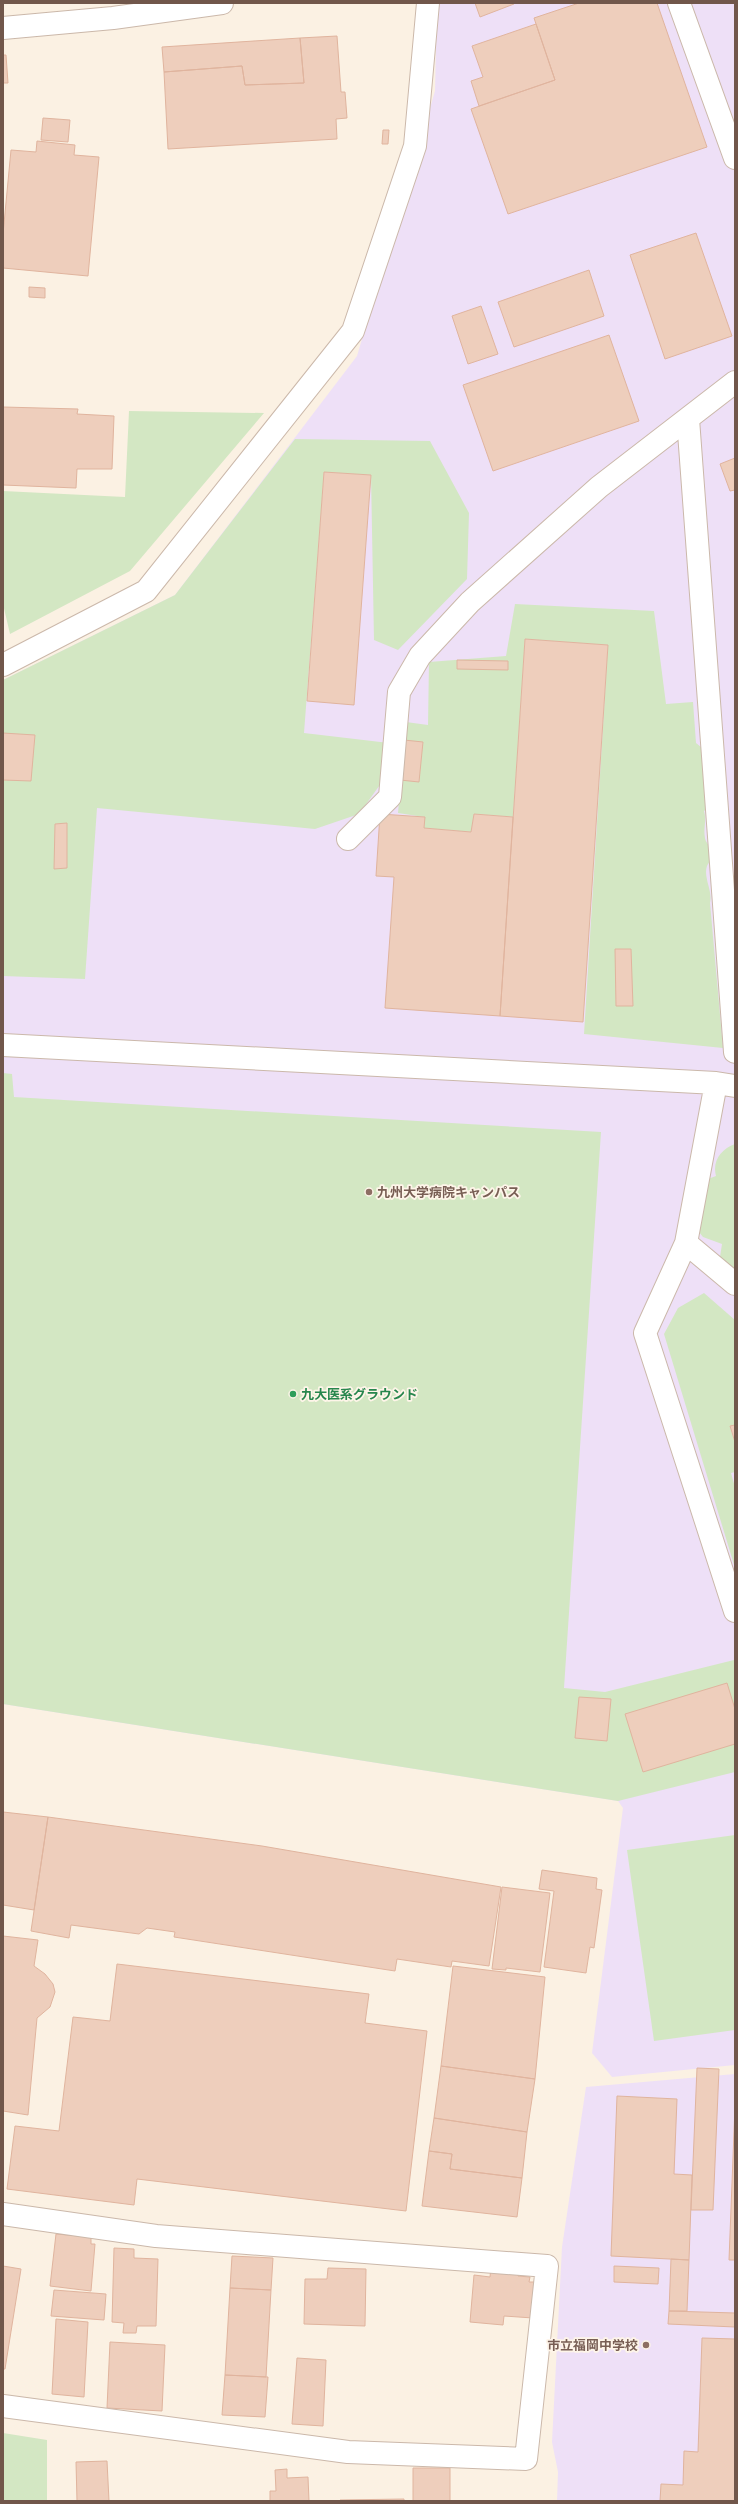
<svg xmlns="http://www.w3.org/2000/svg" width="738" height="2504" font-family="Rubik,'Noto Sans JP',sans-serif">
<rect width="100%" height="100%" fill="#fbf1e3"/>
<!-- education -->
<path fill="#eee0f7" d="M437,3H735V2065L612,2077L592,2053L623,1808L618,1801L3,1704V680L175,595L357,356L435,91Z
M735,2074V2501H557L558,2472L552,2442L562,2247L586,2087Z"/>
<!-- green -->
<path fill="#d3e7c3" d="M129,411L264,413L130,571L10,634L3,604V491L125,497Z
M295,439L430,441L469,513L467,579L398,650L374,640L371,475L324,472L304,733L389,743L382,782L359,814L315,829L97,808L85,979L3,976V680L175,595Z
M515,604L654,611L666,704L693,702L696,743L707,752L704,785L708,789V808L704,811C707,821 703,828 705,838C706,844 712,847 712,855C712,859 709,862 707,866C703,877 713,891 710,903L723,1048L584,1034L608,645L525,639L513,817L474,814L471,832L424,828V817L398,813L406,722L428,725L429,662L506,656Z
M3,1073L12,1074L14,1097L601,1132L564,1688L605,1692L734,1660L735,1772L618,1801L3,1704Z
M735,1144V1277L720,1257L722,1244L703,1237L694,1226L708,1179L716,1176C712,1161 721,1149 735,1144Z
M704,1293L735,1320V1425L730,1427L735,1442V1472L731,1473L735,1487V1568L664,1334L678,1308Z
M735,1835V2030L654,2041L627,1850Z
M3,2433L47,2440V2501H3Z"/>
<!-- building -->
<path fill="#eecebc" stroke="#e0b49e" d="M475,3H514V4L480,17Z
M579,3H657L707,147L508,214L471,109L555,80L534,18Z
M536,24L555,80L479,106L471,81L483,77L472,46Z
M337,36L341,92H345L347,118L336,119L337,139L168,149L164,72L242,66L245,85L304,83L300,38Z
M300,38L304,83L245,85L242,66L164,72L162,47Z
M3,55H6L8,83H3Z
M43,118L70,120L68,142L41,140Z
M383,130H389L388,144H382Z
M37,141L75,145L74,155L99,157L88,276L3,268V234L11,150L36,152Z
M696,233L732,336L665,359L630,255Z
M589,270L604,316L514,347L498,302Z
M29,287L45,288V298L29,297Z
M481,306L498,354L468,364L452,316Z
M609,335L639,421L493,471L463,385Z
M3,407L78,409L77,414L114,416L112,469H77L76,488L3,485Z
M735,458V490L730,491L720,464Z
M324,472L371,475L354,705L307,701Z
M525,639L608,645L583,1022L500,1016Z
M457,660L508,661V670L457,669Z
M3,733L35,735L31,781L3,780V786Z
M404,740L423,742L419,782L400,780Z
M380,814L425,817L424,828L471,832L474,814L513,817L500,1016L385,1008L394,877L376,876Z
M67,823V868L54,869L55,824Z
M615,949H631L633,1006H616Z
M735,1425V1442L730,1426Z
M727,1683L735,1709V1744L643,1772L625,1714Z
M579,1697L611,1699L607,1741L575,1738Z
M3,1812L48,1817L34,1910L3,1905Z
M48,1817L262,1846L501,1887L489,1966L452,1961L451,1967L397,1959L395,1971L174,1937L175,1932L147,1928L139,1934L71,1925L69,1938L31,1931Z
M542,1870L597,1878L596,1889L602,1890L594,1948L590,1947L586,1973L544,1967L554,1891L539,1889Z
M502,1887L550,1893L540,1972L506,1968V1970L492,1969Z
M3,1936L38,1940L34,1966L45,1974L53,1984L55,1992L50,2007L37,2018L28,2115L3,2111Z
M117,1964L369,1994L365,2023L427,2031L406,2211L137,2179L134,2205L7,2189L15,2126L59,2131L73,2017L110,2021Z
M453,1966L545,1977L535,2079L441,2066Z
M441,2066L535,2079L527,2132L434,2118Z
M697,2068L719,2069L713,2210H691Z
M617,2096L677,2099L674,2174L692,2175L689,2260L611,2256Z
M735,2106V2260H729Z
M434,2118L527,2132L522,2178L450,2169L452,2154L429,2151Z
M429,2151L452,2154L450,2169L522,2178L517,2217L422,2206Z
M56,2234L91,2237V2244H95L91,2291L50,2286Z
M114,2248L134,2249V2258L158,2259L156,2326H137L136,2333H123L124,2323L112,2322Z
M232,2256L273,2258L271,2290L230,2288Z
M671,2259L689,2260L687,2311H669Z
M3,2266L21,2269L5,2369H3Z
M614,2266L659,2268L658,2284L614,2282Z
M491,2267L519,2269L518,2276L530,2277L529,2282H536L533,2318L504,2316L503,2325L470,2322L474,2275L490,2277Z
M328,2268L366,2269L365,2326L304,2324L305,2279H327Z
M230,2288L271,2290L266,2377L225,2375Z
M54,2290L106,2294L104,2320L51,2316Z
M669,2311L735,2313V2327L668,2324Z
M56,2319L88,2322L84,2397L52,2394Z
M702,2338L735,2339V2501H660L661,2484L683,2485L684,2451L698,2452Z
M110,2342L165,2345L162,2411L107,2408Z
M297,2358L326,2360L323,2426L292,2424Z
M225,2375L268,2377L265,2417L222,2415Z
M107,2461L109,2501H77L76,2462Z
M413,2468H450V2501H413Z
M287,2469V2478L308,2477L309,2501H270V2491H276L275,2470Z
M404,2499V2501H340V2500Z"/>
<g fill="none" stroke-linecap="round" stroke-linejoin="round">
<defs>
<path id="lane" d="M679,3L735,158
M688,419L735,1052
M348,839L390,797L399,692L420,656L470,602L599,487L735,382
M3,1045L716,1083L735,1086
M716,1083L686,1243L645,1333L735,1611
M686,1243L735,1284"/>
<path id="street" d="M3,28L113,18L222,3
M3,665L146,591L353,331L415,146L428,3
M3,2214L156,2236L547,2266L526,2459L348,2452L3,2406"/>
</defs>
<!-- lane casing -->
<use href="#lane" stroke="#cbb8aa" stroke-width="24"/>
<!-- street casing -->
<use href="#street" stroke="#cbb8aa" stroke-width="24"/>
<!-- lane -->
<use href="#lane" stroke="#fff" stroke-width="22"/>
<!-- street -->
<use href="#street" stroke="#fff" stroke-width="22"/>
</g>
<!-- markers -->
<g fill="#8d6e63" stroke="#fef5e9" stroke-width="1.5">
<circle cx="369" cy="1192" r="4"/>
<circle cx="646" cy="2345" r="4"/>
</g>
<circle fill="#2e9e5b" stroke="#fef5e9" stroke-width="1.5" cx="293" cy="1394" r="4"/>
<g text-anchor="middle" dominant-baseline="central" stroke-width="3.5" stroke-linejoin="round" paint-order="stroke">
<!-- education labels -->
<g font-size="13" font-weight="bold" fill="#785e54" stroke="#fef5e9" text-anchor="start">
<text x="377" y="1192">九州大学病院キャンパス</text>
<text x="638" y="2345" text-anchor="end">市立福岡中学校</text>
</g>
<!-- leisure labels -->
<g font-size="13" font-weight="bold" fill="#27864d" stroke="#fef5e9" text-anchor="start">
<text x="301" y="1394">九大医系グラウンド</text>
</g>
</g>
<!-- border -->
<rect width="738" height="2504" fill="none" stroke="#71574b" stroke-width="8"/>
</svg>
